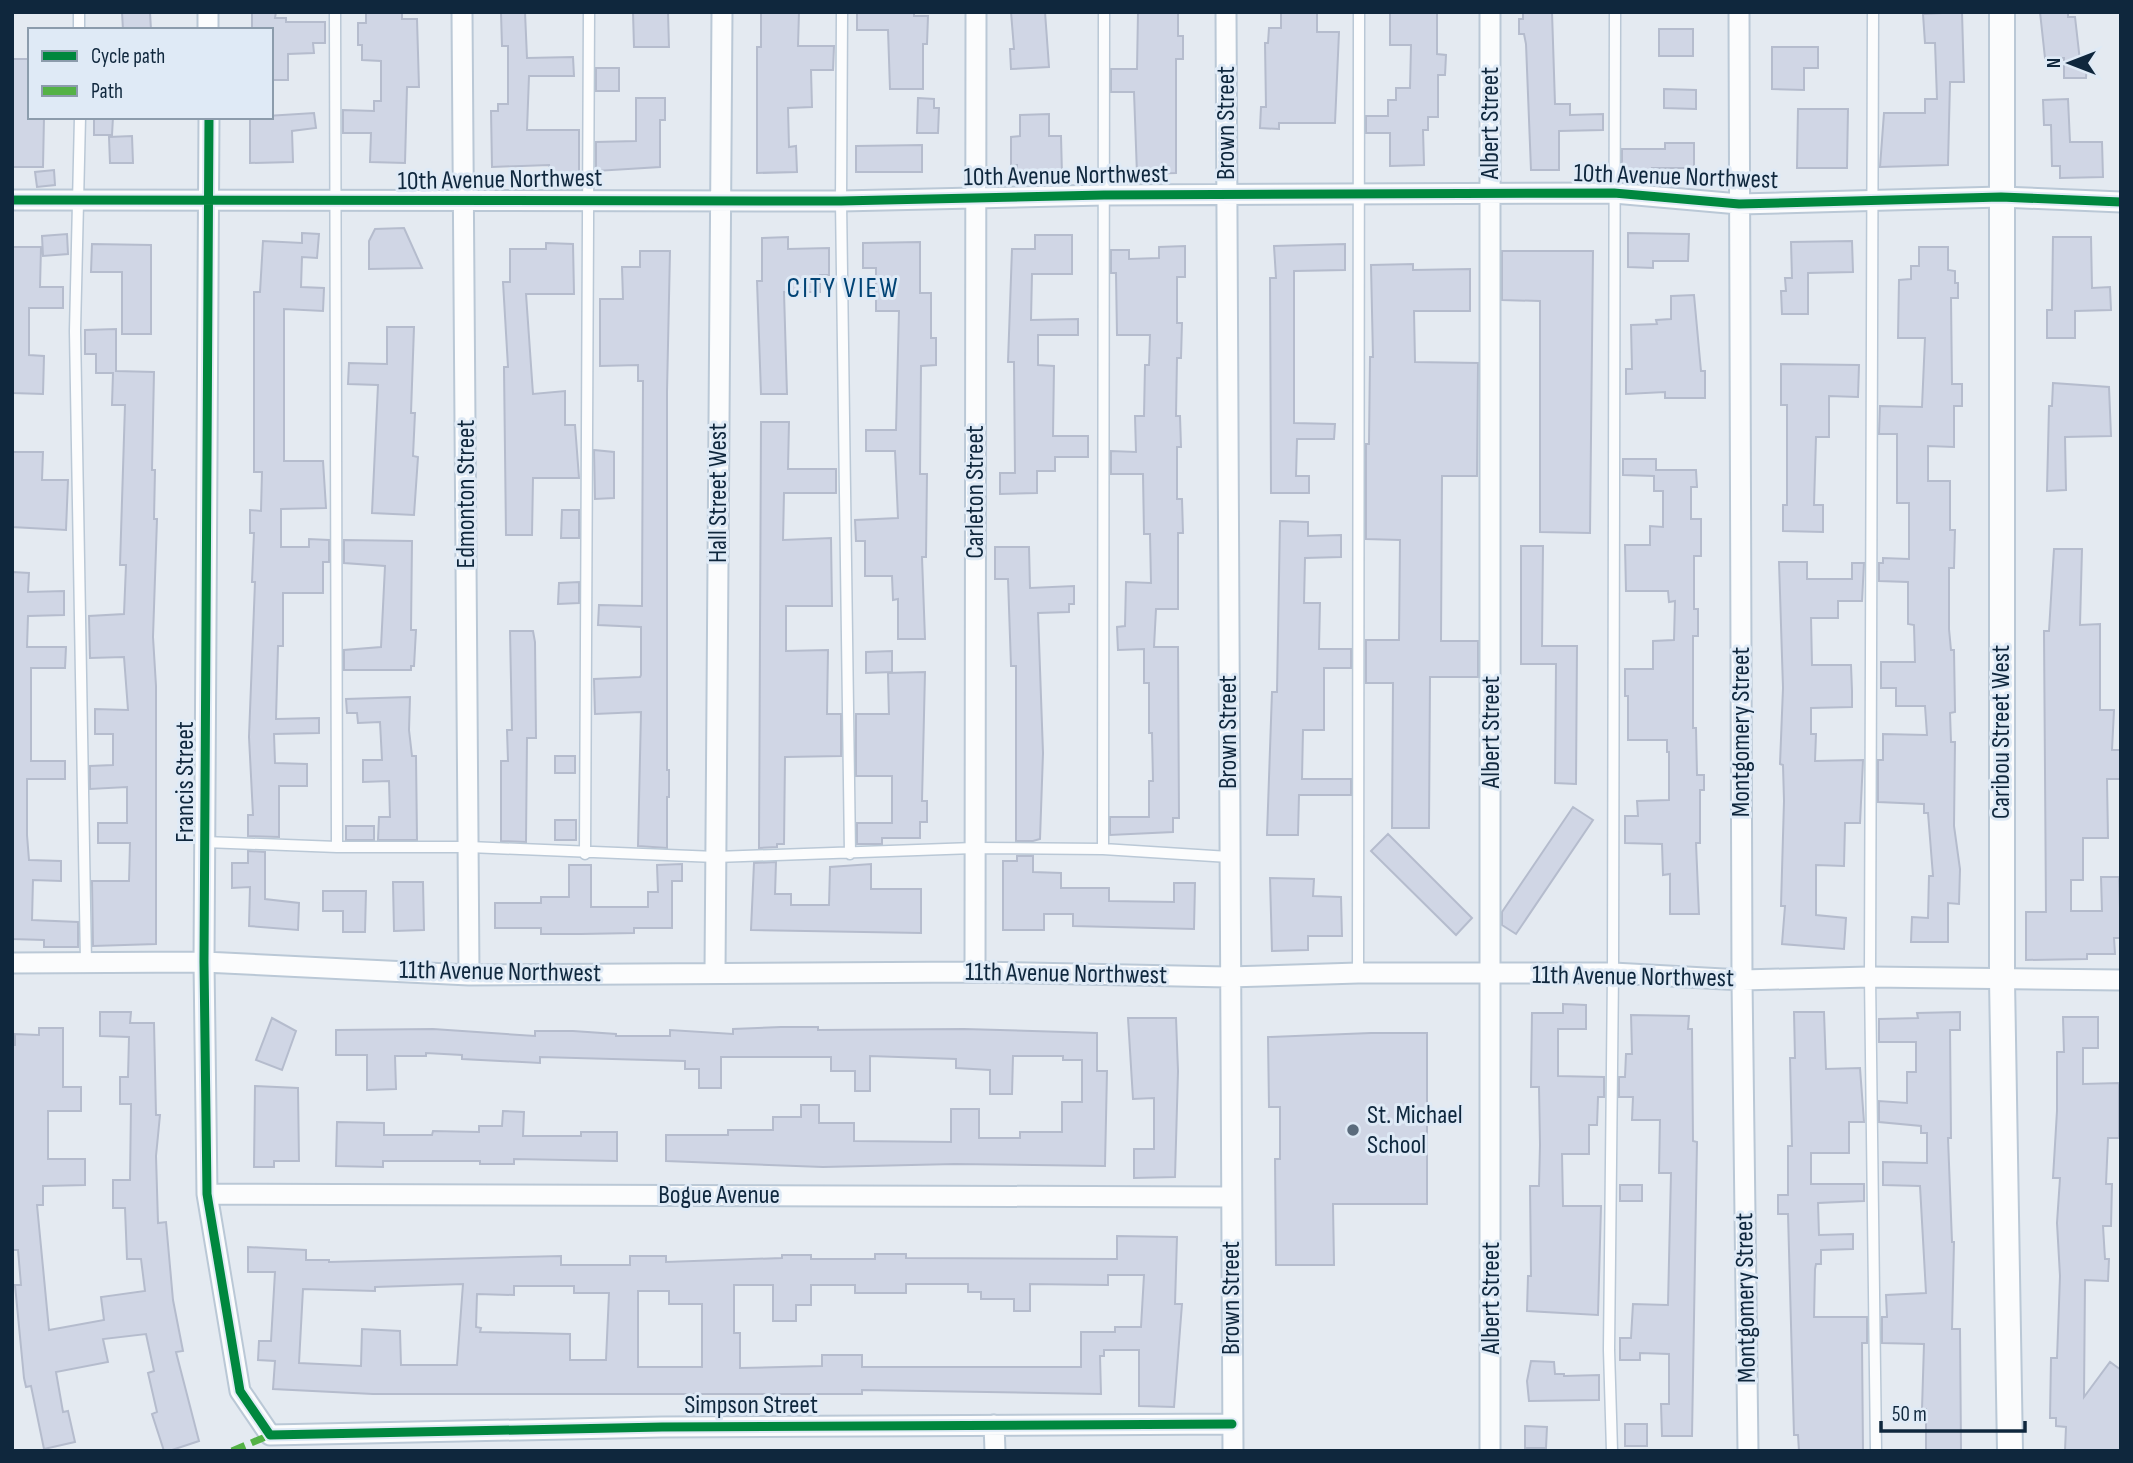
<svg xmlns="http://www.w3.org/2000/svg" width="2133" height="1463" font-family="'Sofia Sans Condensed',sans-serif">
<rect width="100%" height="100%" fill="#e4eaf1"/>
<!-- building -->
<path fill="#d0d6e5" stroke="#b5bccd" stroke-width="2" fill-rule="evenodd" d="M122,12H150L151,30H123Z
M252,12H276L275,18H286V22H325V43H313L314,53L288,54V80H271V30H252Z
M366,12H402V19H417L419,87H407L405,163L370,162L371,133H343V110L374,111V101H381V61L362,60V45H358V23H366Z
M525,12L527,58L573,57L574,76H529L527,130H579V174H549V165L492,167L491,111H498V104H508V46H502L501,13Z
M633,12H668L669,47H634Z
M761,12H799L798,46H834L833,70H811L812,107L788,108L789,147L796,146L797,172L757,173V47H761Z
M857,12H914V16H928L927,44H923V89H890L888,30H857Z
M1011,12H1045L1049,67L1011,69L1010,49H1014Z
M1138,12H1178V36H1183V59H1176V173L1137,174L1134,92H1111V69H1137Z
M1281,12H1317V32H1339L1335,123H1279V129L1260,128L1261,107H1266L1265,43H1268L1269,28H1281Z
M1390,12H1437V54L1446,55L1445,75H1438V117H1428V130H1423L1424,165L1390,166V133H1366V116H1388V100H1396V88H1410L1411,45H1390Z
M1523,12H1552L1555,104H1570V115L1603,114V130L1559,131V170H1531L1526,44L1524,34H1519V19H1523Z
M1962,12L1964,82H1950L1948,165L1880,167L1884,113H1925V99H1937L1935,43H1925L1923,14Z
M2040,12H2068V17H2075L2080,61H2087L2086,78H2064V58H2045Z
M1659,29H1693V56H1659Z
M1772,47H1818V68H1804V90L1772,89Z
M12,59H30V117H44L43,167H12Z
M596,68H619V91H596Z
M1664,89L1696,90V109L1664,108Z
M636,98H665V120H660V167L596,171V142L636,141Z
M918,98L934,99V108H939L938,133H917Z
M2068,99L2070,142H2102L2103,177L2060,178V166H2052L2051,125H2044L2043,100Z
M1798,109H1848L1847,168H1797Z
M314,113L316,128L292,131L293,162L250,163V117Z
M1049,114V136H1061L1062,175L1017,176V165H1011V137L1020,136V115Z
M94,117H113L112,135H94Z
M132,136L133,163H110L109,137Z
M1665,143H1694V168H1652V174L1622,175V149H1665Z
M922,145V172H856V146Z
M54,170L55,185L37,187L35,172Z
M404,228L422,268L369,269V241L375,229Z
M302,233L319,234L317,258L302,257L301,287L324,288L323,311L284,309V461H323L326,508L281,509V547H309V539L329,540V562H323V593H283V646H278L276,719L319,718V733L274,734L275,763L307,764V786H279V837L248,836V815H253L249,737L255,582H252L254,533H250V510L261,511L262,472H254V292H260L263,241L302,243Z
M1628,233L1689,234L1688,261H1653V268L1628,267Z
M67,234L68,254L43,256L42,236Z
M1035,235H1072V274H1032L1031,320L1078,319V335H1038V365L1054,366L1053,436H1088V457H1055V471H1037V493L1000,494V473H1015L1014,362H1008L1012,249H1035Z
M788,237V249L829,248V275H820V292H784L787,394H761L757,281H762V238Z
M2053,237H2091L2092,288L2110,287L2111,310L2075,311V338H2047V310H2052Z
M1852,241L1853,272L1808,273V314H1782L1781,291H1786L1785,278H1792L1791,242Z
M920,242V293H931V338H936V365L921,366L920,474H927L926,557H922L925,639H898V599L893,600L892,576H865V541H856L855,520L898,518L895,451H866V430H896L899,311H876V268H863V243Z
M546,243L573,244L574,294H526L533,394L565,391V425H575L579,478H533L532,535H506L504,367H508L503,282H510V249H546Z
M92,244L151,245V334H122V272H91Z
M1345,244V270L1294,271V423L1335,424L1334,439H1297L1296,476H1309V493H1271L1270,278H1276L1274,246Z
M1185,246V277H1177V323H1182L1181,358H1177L1176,416H1180L1181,447H1177V499H1182L1183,533H1178V609H1156L1154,647H1178L1179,818H1173V832L1110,835V817H1149V781H1153L1152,733H1149V683H1144V649L1118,650L1117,627L1125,626L1126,582L1151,583L1150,534H1144L1143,474H1111V451L1136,452L1135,416H1144L1145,365H1149L1150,335H1117L1116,273H1111V250H1129V259L1159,258V247Z
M12,247H41L40,287H63V308H29V355L44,356L43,394L12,393Z
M1919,247H1948V270L1955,271V283H1958V298H1951L1952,384H1962V406H1954V447L1928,446V481H1950V530H1955L1954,568H1949V629L1951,650H1954L1955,712L1950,713L1951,742H1955L1954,826L1960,869L1959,904L1948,903V942H1911L1912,917L1928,918L1929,876H1933L1928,813H1924V804L1878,802V760H1883V734L1927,735L1925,706H1896V688H1881V662H1915L1914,625L1908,624V582L1879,581V563H1883V558L1909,559V503H1897V434H1879L1880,406L1922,407L1925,338H1898L1899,280L1911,279V266H1919Z
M640,251H670L667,392V770H669V797H667V848L638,846L641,712L595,714L594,679L640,677L641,675V627L598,625L599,605L642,606L643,381H638V365L600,366V299H623L622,267H640Z
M1502,251H1593L1590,533L1540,532V301L1502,300Z
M1413,264V270L1470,269V311H1414L1415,362L1478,363L1477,476H1442L1441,641H1478V677H1430L1429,828H1392L1393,683H1366V640H1399L1400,540L1366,539V444H1369L1370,357H1373L1371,265Z
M1694,295L1701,371H1705V398H1665V392L1626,394V369H1632L1631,325L1657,324L1656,320L1671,319V296Z
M387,327H414L411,413H415L413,456L418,457L414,515L372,513L378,385L348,384L349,363L387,364Z
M116,329V371L154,372L152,470H155L154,519H157L153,637L156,686V944L93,946L92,881H129L130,843H98V823H127V787L90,789V766L113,765V734H95V709L128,710L124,657L90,658L89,616L124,614L126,565H120L125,405H112L113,373H96V354H85V330Z
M1781,364L1859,365L1858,397L1829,396V437H1816L1814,505H1823V532L1783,531V505H1787V405H1781Z
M2053,383L2109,387L2111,436L2065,437L2066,490L2047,491L2049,406H2052Z
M761,422H789L788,469H836V493H784L783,540L831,538L832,606H786V651L828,650L827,714H841V756L785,757L784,844H777V847L759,848Z
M594,450L614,452V498L595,499Z
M12,452H43L42,480H68L66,530L12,527Z
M1623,459H1656V470H1696L1697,487H1691V519H1701V556H1694V609H1698V636H1693V728H1696L1697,775H1704V790H1700V843H1696L1699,914H1670V874L1663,875L1662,844L1625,843V816H1638L1637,801L1669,800V752H1667V740H1628V696H1625V669H1653V641L1674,640L1675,601L1669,602L1668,591H1626L1625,545H1650V526L1663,527V491H1654V476L1623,475Z
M562,510H579V538H561Z
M1280,521L1308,522V536L1341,535V557L1305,558L1304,603H1320L1319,649H1351V668H1324V730H1303L1302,779H1351V795H1299L1298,835H1267L1272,692H1277Z
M344,540L412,541L411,630H416L414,666H411V670H344V650L381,647L385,566L344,563Z
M1521,546H1543L1542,646H1577L1576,784L1555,783L1556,664H1521Z
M995,547H1029L1030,588L1074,586V604H1069V612L1038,613L1043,753L1040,839L1033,841H1016V666H1011L1008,579H995Z
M2054,549H2082L2080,625L2100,624V710H2114L2112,750H2121V779H2107L2108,838H2083V880H2071V911H2102L2101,877H2119L2121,938H2114L2115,954H2087V959L2026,960V912H2046L2044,631H2049Z
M1779,562H1807V579H1852V563H1864L1862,601H1838V618H1811L1812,665H1851L1852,691V707L1811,708V734H1816L1815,761L1863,760L1860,823H1845L1844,866L1816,865V915L1846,918L1844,949L1782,944L1785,906H1781L1784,801L1783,765L1780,764L1783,688Z
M12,572L29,573L28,592L64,591V615L28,616L27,647H66L65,668H31V761H65V779H27V835L29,860L61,861V881L33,880L32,920L78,922V947H44V940L12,939Z
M579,582V603L558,604L559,583Z
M510,631H533L535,642L536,738H527L526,842L501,841V761H508L507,730H512Z
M892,651V672L866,673V652Z
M925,672L922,801H927V822H920V838H882V844H857V823H892V776H856V714H889L888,673Z
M410,697L409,730L412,756H416L417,840H378L379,817H390L389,781L363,782V760H382L380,722L358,723L357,713H347L346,699Z
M555,756H575V773H555Z
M1573,807L1593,820L1516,934L1502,925V912Z
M555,820H576V840H555Z
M346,826H374V840H346Z
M1388,834L1472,918L1456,935L1371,851Z
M248,851L265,852V899L299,903L298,930L249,926L250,887L232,888V863H248Z
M1017,856H1033V872L1061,873V888H1109V901L1174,902V883H1195L1194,929L1073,926V914H1044V930H1003V861H1017Z
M776,862L775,894H791V905H829L830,867L871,864V889H921V933L751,930L754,863Z
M682,864V881H672V928H634V933L581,934H541V928H495V903H541V897H569V865H591V907H648V892H658L657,865Z
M1270,878L1314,879L1313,896L1341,897L1342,936H1308V950L1272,951Z
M393,882H423L424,930L394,931Z
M323,891H366L365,932H343V911H323Z
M1563,1004L1586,1005V1029H1558V1076L1604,1077V1097H1598L1597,1125H1589V1154H1562L1563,1206H1601L1598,1315L1527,1311L1528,1276H1531L1530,1186H1539L1540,1145L1539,1087H1531L1532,1013H1563Z
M100,1012H131L130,1023H154L156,1115H160L156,1156L158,1223L166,1222L173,1300L183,1351L176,1352L199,1441L169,1451H164L152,1414L157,1412L148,1373L154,1371L146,1334L103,1339L108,1362L56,1372L63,1412L68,1411L75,1442L44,1449L31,1386L26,1387L24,1378L15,1285H21L18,1250H12V1045H15V1034L39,1035V1028H63V1087H81V1111H48V1159H85V1185L43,1186V1205H37L49,1330L104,1320L101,1297L145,1291L141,1259H127L125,1208H113V1180H130L131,1104H120V1077H128L129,1037L100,1036Z
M1794,1012H1824L1826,1069L1860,1068L1864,1122H1849V1153H1811V1184H1864V1201L1818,1203L1819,1235L1853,1234V1249L1821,1250V1264H1816L1815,1269L1814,1317H1867V1343H1862L1863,1451H1799L1798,1435H1794L1788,1214H1778V1195H1788V1146H1792L1790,1058H1795Z
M1960,1012V1030H1950L1951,1138H1948L1952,1242H1954L1952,1329H1960L1961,1450L1926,1451V1409H1922L1924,1344L1882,1343V1317H1887L1886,1295L1926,1293L1920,1186L1883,1185V1162L1927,1163V1133H1921V1126L1879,1122V1101L1907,1103V1072H1916V1042H1879V1019L1918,1018L1917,1013Z
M1631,1015L1689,1016L1688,1029H1692L1693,1141L1697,1142L1692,1436H1662L1661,1404H1669V1354L1640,1353V1360H1620V1338H1631L1633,1304L1668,1305L1671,1173H1659L1660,1120H1632L1633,1097H1619V1077H1625L1626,1054H1632Z
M2063,1017H2098V1048H2083V1084L2119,1083V1138H2108L2106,1184H2112L2111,1226H2103L2105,1259H2109L2108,1281L2085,1280L2084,1397L2110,1362L2121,1370V1450L2065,1451L2066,1427L2056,1426V1418H2050L2051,1358H2057L2060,1276L2057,1223L2060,1178H2053L2057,1111V1052H2064Z
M272,1018L296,1031L282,1070L256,1060Z
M1128,1018H1176L1178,1071L1175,1177L1134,1178V1149H1154V1098L1133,1099Z
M781,1027H818V1030L964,1029L1097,1033V1071H1107L1105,1166L955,1164L823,1167L666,1161V1135H728V1130H773V1117H801V1105H819V1123H854V1141L951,1142V1109H979V1138H1020V1132H1062V1102H1082V1060H1063V1056H1013L1012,1094H990V1070L956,1068V1059L870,1056V1091H855V1071H831V1057H721V1088H699V1069H685V1061L540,1057V1063L462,1059V1055L426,1053V1056H395L396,1089L367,1090V1055H336V1030L433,1029L535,1036V1031H573L616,1034V1036H670V1030L733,1034V1029Z
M1371,1033H1427V1204H1333L1334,1265H1276L1275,1159H1280V1107H1269L1268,1037Z
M255,1086L298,1088L299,1161H274V1167H254Z
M503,1111L524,1112L523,1136H581V1132H617V1161L514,1159V1164H480V1161H383V1167L336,1166L337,1122L384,1123V1135H432L433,1131L479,1132V1126H502Z
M1620,1185H1642V1201H1620Z
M1117,1236L1177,1237L1175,1304H1182L1174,1407L1139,1406V1350H1104V1356H1100L1101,1394L862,1390V1394H373L273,1389L275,1361L258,1360L259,1341H271L275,1272H248V1247L306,1250V1260H329V1262L561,1256V1265H630V1256H666V1262L782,1258V1255H811V1259H875V1254H906V1258L1117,1259ZM1108,1275H1144L1141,1327H1115V1332H1081V1367H862V1355H822V1366L740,1368V1333H734V1285H773V1321H796V1305H811V1285H855V1293H906V1284H968V1292H981V1299H1014V1311H1030V1284L1108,1285ZM463,1284L457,1365H401L400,1331L362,1329L361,1366L299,1363L303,1289L375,1291V1287ZM514,1286H574V1293H609L606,1360H570V1334L480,1332L481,1328L476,1327L477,1294L514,1295ZM638,1291H669V1304H702V1367H638Z
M1531,1361L1554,1362L1555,1374H1564V1376L1599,1375V1400L1529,1401L1527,1381Z
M1625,1424H1647V1446H1625Z
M1525,1426L1547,1427L1546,1448H1525Z"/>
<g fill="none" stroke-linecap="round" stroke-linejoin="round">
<defs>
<path id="service" d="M79,12V30
M335,12L337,847
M842,12L841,201L850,854
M1873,12L1870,977L1876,1451
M80,117L75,331L86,963
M205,842L337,847H469L716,857L974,848L1103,849L1229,857
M1103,849L1104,12
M585,854L589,12
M1358,973L1359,12
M1612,1451L1609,1350L1613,973L1615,12"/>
<path id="minor" d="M208,12V30
M462,12L469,975
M1226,12L1233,1451
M1490,12V1451
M1739,12L1742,980L1748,1451
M209,117L204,962L207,1194L240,1391L270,1435L662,1427L1232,1424
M12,200L841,201L1104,195L1614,193L1739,204L2001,197L2121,202
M12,963L204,962L469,975L975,972L1228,977L1358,973H1613L1742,980L1870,977L2121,980
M975,972L976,12
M715,973L722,12
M207,1194L1231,1197
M994,1425L995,1451"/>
<path id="tertiary" d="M2002,12V980L2010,1451"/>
</defs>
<!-- service casing -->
<use href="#service" stroke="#bac8d6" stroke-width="13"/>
<!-- minor casing -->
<use href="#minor" stroke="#bac8d6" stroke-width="23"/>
<!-- tertiary casing -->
<use href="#tertiary" stroke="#bac8d6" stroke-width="28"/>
<!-- service -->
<use href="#service" stroke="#fbfcfd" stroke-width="10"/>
<!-- minor -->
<use href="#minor" stroke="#fbfcfd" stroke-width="19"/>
<!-- tertiary -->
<use href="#tertiary" stroke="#fbfcfd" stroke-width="24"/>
<!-- quiet -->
<path stroke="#54b246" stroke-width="7" stroke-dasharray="14 7" stroke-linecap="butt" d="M232,1451L270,1435"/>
<defs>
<path id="cycleway" d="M209,117L204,962L207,1194L240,1391L270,1435L662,1427L1232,1424
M12,200L841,201L1104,195L1614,193L1739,204L2001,197L2121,202"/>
</defs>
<!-- cycleway casing -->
<use href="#cycleway" stroke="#dfeaf6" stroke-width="13"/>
<!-- cycleway -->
<use href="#cycleway" stroke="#00873e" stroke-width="9"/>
</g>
<!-- markers -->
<circle fill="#5a6b7c" stroke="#dfeaf6" stroke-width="2.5" cx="1353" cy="1130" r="7"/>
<g text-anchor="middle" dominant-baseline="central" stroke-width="6" stroke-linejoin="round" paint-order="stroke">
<!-- street labels -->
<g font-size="26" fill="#0f273d" stroke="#dfeaf6">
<text transform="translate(1226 123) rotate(-90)">Brown Street</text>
<text transform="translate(1490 123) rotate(-90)">Albert Street</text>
<text transform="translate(1066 176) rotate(-1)">10th Avenue Northwest</text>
<text transform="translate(1676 177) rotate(2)">10th Avenue Northwest</text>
<text transform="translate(500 180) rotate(-1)">10th Avenue Northwest</text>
<text transform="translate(975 492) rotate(-90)">Carleton Street</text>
<text transform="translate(718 493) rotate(-90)">Hall Street West</text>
<text transform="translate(466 494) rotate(-90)">Edmonton Street</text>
<text transform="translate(1228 732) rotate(-90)">Brown Street</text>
<text transform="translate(1491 732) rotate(-90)">Albert Street</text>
<text transform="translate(1741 732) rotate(-90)">Montgomery Street</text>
<text transform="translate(2001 732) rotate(-90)">Caribou Street West</text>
<text transform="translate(185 782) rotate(-90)">Francis Street</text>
<text transform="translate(500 972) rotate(1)">11th Avenue Northwest</text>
<text transform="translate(1066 974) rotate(1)">11th Avenue Northwest</text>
<text transform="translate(1633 977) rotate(1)">11th Avenue Northwest</text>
<text x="719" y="1195">Bogue Avenue</text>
<text transform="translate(1231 1298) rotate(-90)">Brown Street</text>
<text transform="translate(1491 1298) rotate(-90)">Albert Street</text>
<text transform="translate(1746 1298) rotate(-91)">Montgomery Street</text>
<text x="751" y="1405">Simpson Street</text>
</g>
<!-- poi labels -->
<g font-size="26" fill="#0f273d" stroke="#dfeaf6" text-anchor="start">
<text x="1367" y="1115">St. Michael<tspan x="1367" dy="30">School</tspan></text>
</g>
<!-- neighbourhood labels -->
<g font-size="28" letter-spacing="2" fill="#004375" stroke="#dfeaf6">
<text x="843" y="288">CITY VIEW</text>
</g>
</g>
<!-- border -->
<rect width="2133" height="1463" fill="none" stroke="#0f273d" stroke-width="28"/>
<!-- legend -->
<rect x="28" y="28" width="245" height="91" fill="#dfeaf6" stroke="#8c9cac" stroke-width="2"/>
<rect x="42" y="51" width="35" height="10" fill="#00873e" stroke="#8c9cac" stroke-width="2"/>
<text x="91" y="63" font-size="21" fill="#0f273d">Cycle path</text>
<rect x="42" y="86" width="35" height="10" fill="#54b246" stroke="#8c9cac" stroke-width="2"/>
<text x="91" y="98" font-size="21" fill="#0f273d">Path</text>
<!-- north arrow -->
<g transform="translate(2070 63) rotate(270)" stroke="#dfeaf6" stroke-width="5" paint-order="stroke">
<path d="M0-5L12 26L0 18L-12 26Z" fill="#0f273d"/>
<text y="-10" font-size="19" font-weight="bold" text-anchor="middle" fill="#0f273d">N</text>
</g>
<!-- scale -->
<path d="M1881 1421v10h144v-10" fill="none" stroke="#0f273d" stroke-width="3.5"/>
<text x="1892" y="1421" font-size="21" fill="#0f273d" stroke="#dfeaf6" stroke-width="5" paint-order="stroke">50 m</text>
</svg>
